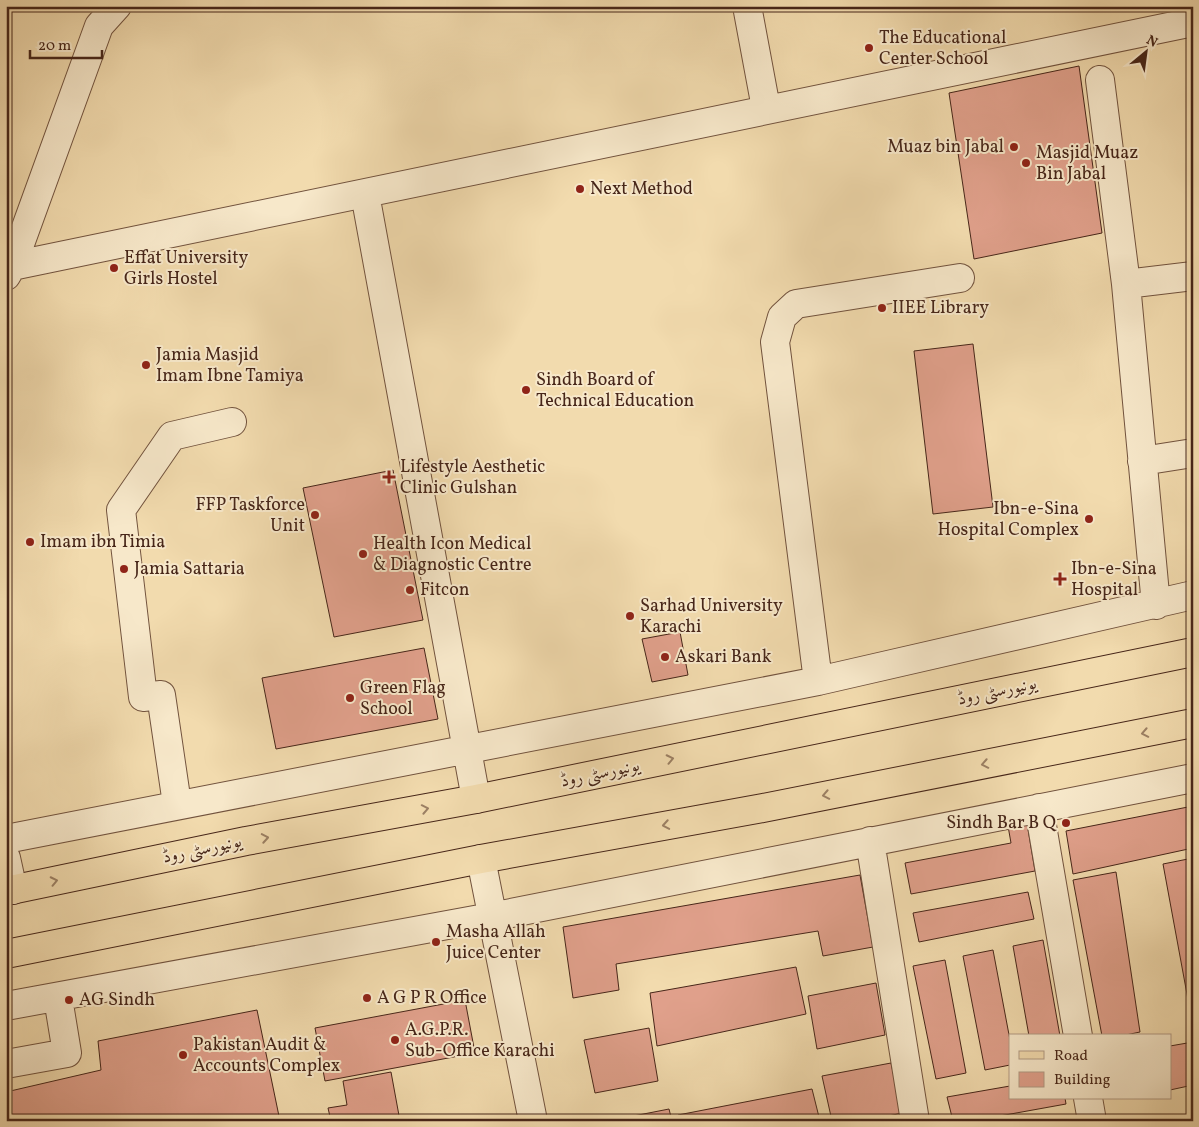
<svg xmlns="http://www.w3.org/2000/svg" width="1199" height="1127" font-family="Vollkorn,Amiri,serif">
<rect width="100%" height="100%" fill="#f2dbae"/>
<filter id="stains"><feTurbulence type="fractalNoise" baseFrequency=".004" numOctaves="4"/><feColorMatrix values="0 0 0 0 .2 0 0 0 0 .09 0 0 0 0 .02 0 0 0 .5 -.17"/></filter>
<radialGradient id="worn" r=".72"><stop offset=".6" stop-color="#630" stop-opacity="0"/><stop offset="1" stop-color="#630" stop-opacity=".3"/></radialGradient>
<!-- building -->
<path fill="#e0a08b" stroke="#472619" d="M1079,66L1102,233L974,259L949,93Z
M973,344L993,507L933,514L914,351Z
M393,470L423,620L334,637L303,488Z
M680,632L688,675L652,682L642,639Z
M424,648L438,719L276,749L262,678Z
M1193,806V848L1073,874L1066,831Z
M1027,823L1035,871L911,894L905,863L1011,843L1008,826Z
M1193,858V1015L1191,1016L1163,864Z
M1116,872L1140,1032L1121,1036H1102L1073,880Z
M860,875L873,947L823,956L818,931L616,964L619,990L573,998L563,927Z
M1028,892L1034,919L919,942L913,913Z
M1043,940L1060,1036H1029L1013,946Z
M993,950L1010,1040V1065L985,1070L963,956Z
M945,960L966,1073L936,1079L913,966Z
M796,967L806,1014L657,1046L650,993Z
M876,983L885,1035L817,1049L808,996Z
M465,1000L475,1053L325,1081L315,1028Z
M257,1010L280,1121H6V1092L101,1070L98,1041Z
M649,1028L658,1081L595,1093L584,1040Z
M1193,1042V1085L1170,1090V1046Z
M891,1063L902,1113L866,1121H832L822,1076Z
M391,1072L400,1121H331L328,1108L347,1105L343,1081Z
M1010,1086V1098H1065L1066,1104L972,1121H953L947,1097Z
M812,1089L820,1121H679L678,1115Z
M669,1109L672,1121H608Z"/>
<g fill="none" stroke-linecap="round" stroke-linejoin="round">
<defs>
<path id="minor" d="M747,6L766,108
M1100,80L1126,284L1156,605
M365,194L476,799
M12,266L1193,22
M6,276L12,266L99,26L117,6
M1126,284L1193,276
M1142,461L1193,453
M818,681L775,342L782,317L796,304L960,278
M177,804L161,695L143,697L121,510L172,436L232,422
M1039,808L1078,1036
M6,839L818,681L1193,595
M870,841L915,1121
M6,858L13,890
M481,859L533,1121
M6,1006L491,917L1193,778
M6,1064L67,1053L58,998
M1088,1098L1092,1121"/>
<path id="major" d="M6,891L246,841L476,799L1193,652
M6,954L481,859L763,808L1193,723"/>
</defs>
<!-- minor casing -->
<use href="#minor" stroke="#72533e" stroke-width="30"/>
<!-- major casing -->
<use href="#major" stroke="#472619" stroke-width="30"/>
<!-- minor -->
<use href="#minor" stroke="#f7e8ca" stroke-width="28"/>
<!-- major -->
<use href="#major" stroke="#f2dbae" stroke-width="28"/>
</g>
<!-- one-way arrows -->
<defs><path id="oneway-chevron" d="M-2-3.5L2.5 0L-2 3.5" fill="none" stroke-width="1.6" stroke-linecap="round" stroke-linejoin="round" transform="scale(1.25)"/></defs>
<g stroke="#9c8064">
<use href="#oneway-chevron" transform="translate(1145 733) rotate(169)"/>
<use href="#oneway-chevron" transform="translate(670 759) rotate(-12)"/>
<use href="#oneway-chevron" transform="translate(985 764) rotate(169)"/>
<use href="#oneway-chevron" transform="translate(826 795) rotate(169)"/>
<use href="#oneway-chevron" transform="translate(425 809) rotate(-11)"/>
<use href="#oneway-chevron" transform="translate(666 825) rotate(170)"/>
<use href="#oneway-chevron" transform="translate(265 838) rotate(-10)"/>
<use href="#oneway-chevron" transform="translate(54 881) rotate(-12)"/>
</g>
<!-- markers -->
<g fill="#8f2418" stroke="#f7e8ca" stroke-width="2">
<circle cx="869" cy="48" r="5"/>
<circle cx="1014" cy="147" r="5"/>
<circle cx="1026" cy="163" r="5"/>
<circle cx="580" cy="189" r="5"/>
<circle cx="114" cy="268" r="5"/>
<circle cx="882" cy="308" r="5"/>
<circle cx="146" cy="365" r="5"/>
<circle cx="526" cy="390" r="5"/>
<path d="M386.5 469.5h5v5h5v5h-5v5h-5v-5h-5v-5h5z"/>
<circle cx="315" cy="515" r="5"/>
<circle cx="1089" cy="519" r="5"/>
<circle cx="30" cy="542" r="5"/>
<circle cx="363" cy="554" r="5"/>
<circle cx="124" cy="569" r="5"/>
<path d="M1057.5 571.5h5v5h5v5h-5v5h-5v-5h-5v-5h5z"/>
<circle cx="410" cy="590" r="5"/>
<circle cx="630" cy="616" r="5"/>
<circle cx="665" cy="657" r="5"/>
<circle cx="350" cy="698" r="5"/>
<circle cx="1066" cy="823" r="5"/>
<circle cx="436" cy="942" r="5"/>
<circle cx="367" cy="998" r="5"/>
<circle cx="69" cy="1000" r="5"/>
<circle cx="395" cy="1040" r="5"/>
<circle cx="183" cy="1055" r="5"/>
</g>
<g text-anchor="middle" dominant-baseline="central" stroke-width="4" stroke-linejoin="round" paint-order="stroke">
<!-- poi labels -->
<g font-size="18" fill="#472619" stroke="#f7e8ca" text-anchor="start">
<text x="879" y="38">The Educational<tspan x="879" dy="21">Center School</tspan></text>
<text x="1004" y="147" text-anchor="end">Muaz bin Jabal</text>
<text x="1036" y="153">Masjid Muaz<tspan x="1036" dy="21">Bin Jabal</tspan></text>
<text x="590" y="189">Next Method</text>
<text x="124" y="258">Effat University<tspan x="124" dy="21">Girls Hostel</tspan></text>
<text x="892" y="308">IIEE Library</text>
<text x="156" y="355">Jamia Masjid<tspan x="156" dy="21">Imam Ibne Tamiya</tspan></text>
<text x="536" y="380">Sindh Board of<tspan x="536" dy="21">Technical Education</tspan></text>
<text x="400" y="467">Lifestyle Aesthetic<tspan x="400" dy="21">Clinic Gulshan</tspan></text>
<text x="305" y="505" text-anchor="end">FFP Taskforce<tspan x="305" dy="21">Unit</tspan></text>
<text x="1079" y="509" text-anchor="end">Ibn-e-Sina<tspan x="1079" dy="21">Hospital Complex</tspan></text>
<text x="40" y="542">Imam ibn Timia</text>
<text x="373" y="544">Health Icon Medical<tspan x="373" dy="21">&amp; Diagnostic Centre</tspan></text>
<text x="134" y="569">Jamia Sattaria</text>
<text x="1071" y="569">Ibn-e-Sina<tspan x="1071" dy="21">Hospital</tspan></text>
<text x="420" y="590">Fitcon</text>
<text x="640" y="606">Sarhad University<tspan x="640" dy="21">Karachi</tspan></text>
<text x="675" y="657">Askari Bank</text>
<text x="360" y="688">Green Flag<tspan x="360" dy="21">School</tspan></text>
<text x="1056" y="823" text-anchor="end">Sindh Bar B Q</text>
<text x="446" y="932">Masha Allah<tspan x="446" dy="21">Juice Center</tspan></text>
<text x="377" y="998">A G P R Office</text>
<text x="79" y="1000">AG Sindh</text>
<text x="405" y="1030">A.G.P.R.<tspan x="405" dy="21">Sub-Office Karachi</tspan></text>
<text x="193" y="1045">Pakistan Audit &amp;<tspan x="193" dy="21">Accounts Complex</tspan></text>
</g>
<!-- street labels -->
<g font-size="18" fill="#472619" stroke="#f7e8ca">
<text transform="translate(997 692) rotate(-12)">یونیورسٹی روڈ</text>
<text transform="translate(600 774) rotate(-12)">یونیورسٹی روڈ</text>
<text transform="translate(202 850) rotate(-12)">یونیورسٹی روڈ</text>
</g>
</g>
<!-- margin -->
<rect width="1199" height="1127" fill="none" stroke="#f2dbae" stroke-width="25"/>
<rect x="8" y="8" width="1184" height="1112" fill="none" stroke="#472619" stroke-width="2.5"/>
<rect x="12" y="12" width="1174" height="1102" fill="none" stroke="#472619"/>
<!-- legend -->
<rect x="1009" y="1034" width="162" height="65" fill="#f7e8ca" stroke="#b19a83"/>
<rect x="1019" y="1051" width="25" height="8" fill="#f2dbae" stroke="#b19a83"/>
<text x="1054" y="1060" font-size="15" fill="#472619">Road</text>
<rect x="1019" y="1072" width="25" height="15" fill="#e0a08b" stroke="#b19a83"/>
<text x="1054" y="1084" font-size="15" fill="#472619">Building</text>
<!-- north arrow -->
<g transform="translate(1146 52) rotate(29)" stroke="#f7e8ca" stroke-width="4" paint-order="stroke">
<path d="M0-4L9 19L0 12L-9 19Z" fill="#472619"/>
<text y="-8" font-size="14" font-weight="bold" text-anchor="middle" fill="#472619">N</text>
</g>
<!-- scale -->
<path d="M30 50v8h72v-8" fill="none" stroke="#472619" stroke-width="2.5"/>
<text x="38" y="50" font-size="15" fill="#472619" stroke="#f7e8ca" stroke-width="4" paint-order="stroke">20 m</text>
<rect width="100%" height="100%" filter="url(#stains)"/>
<rect width="100%" height="100%" fill="url(#worn)"/>
</svg>
